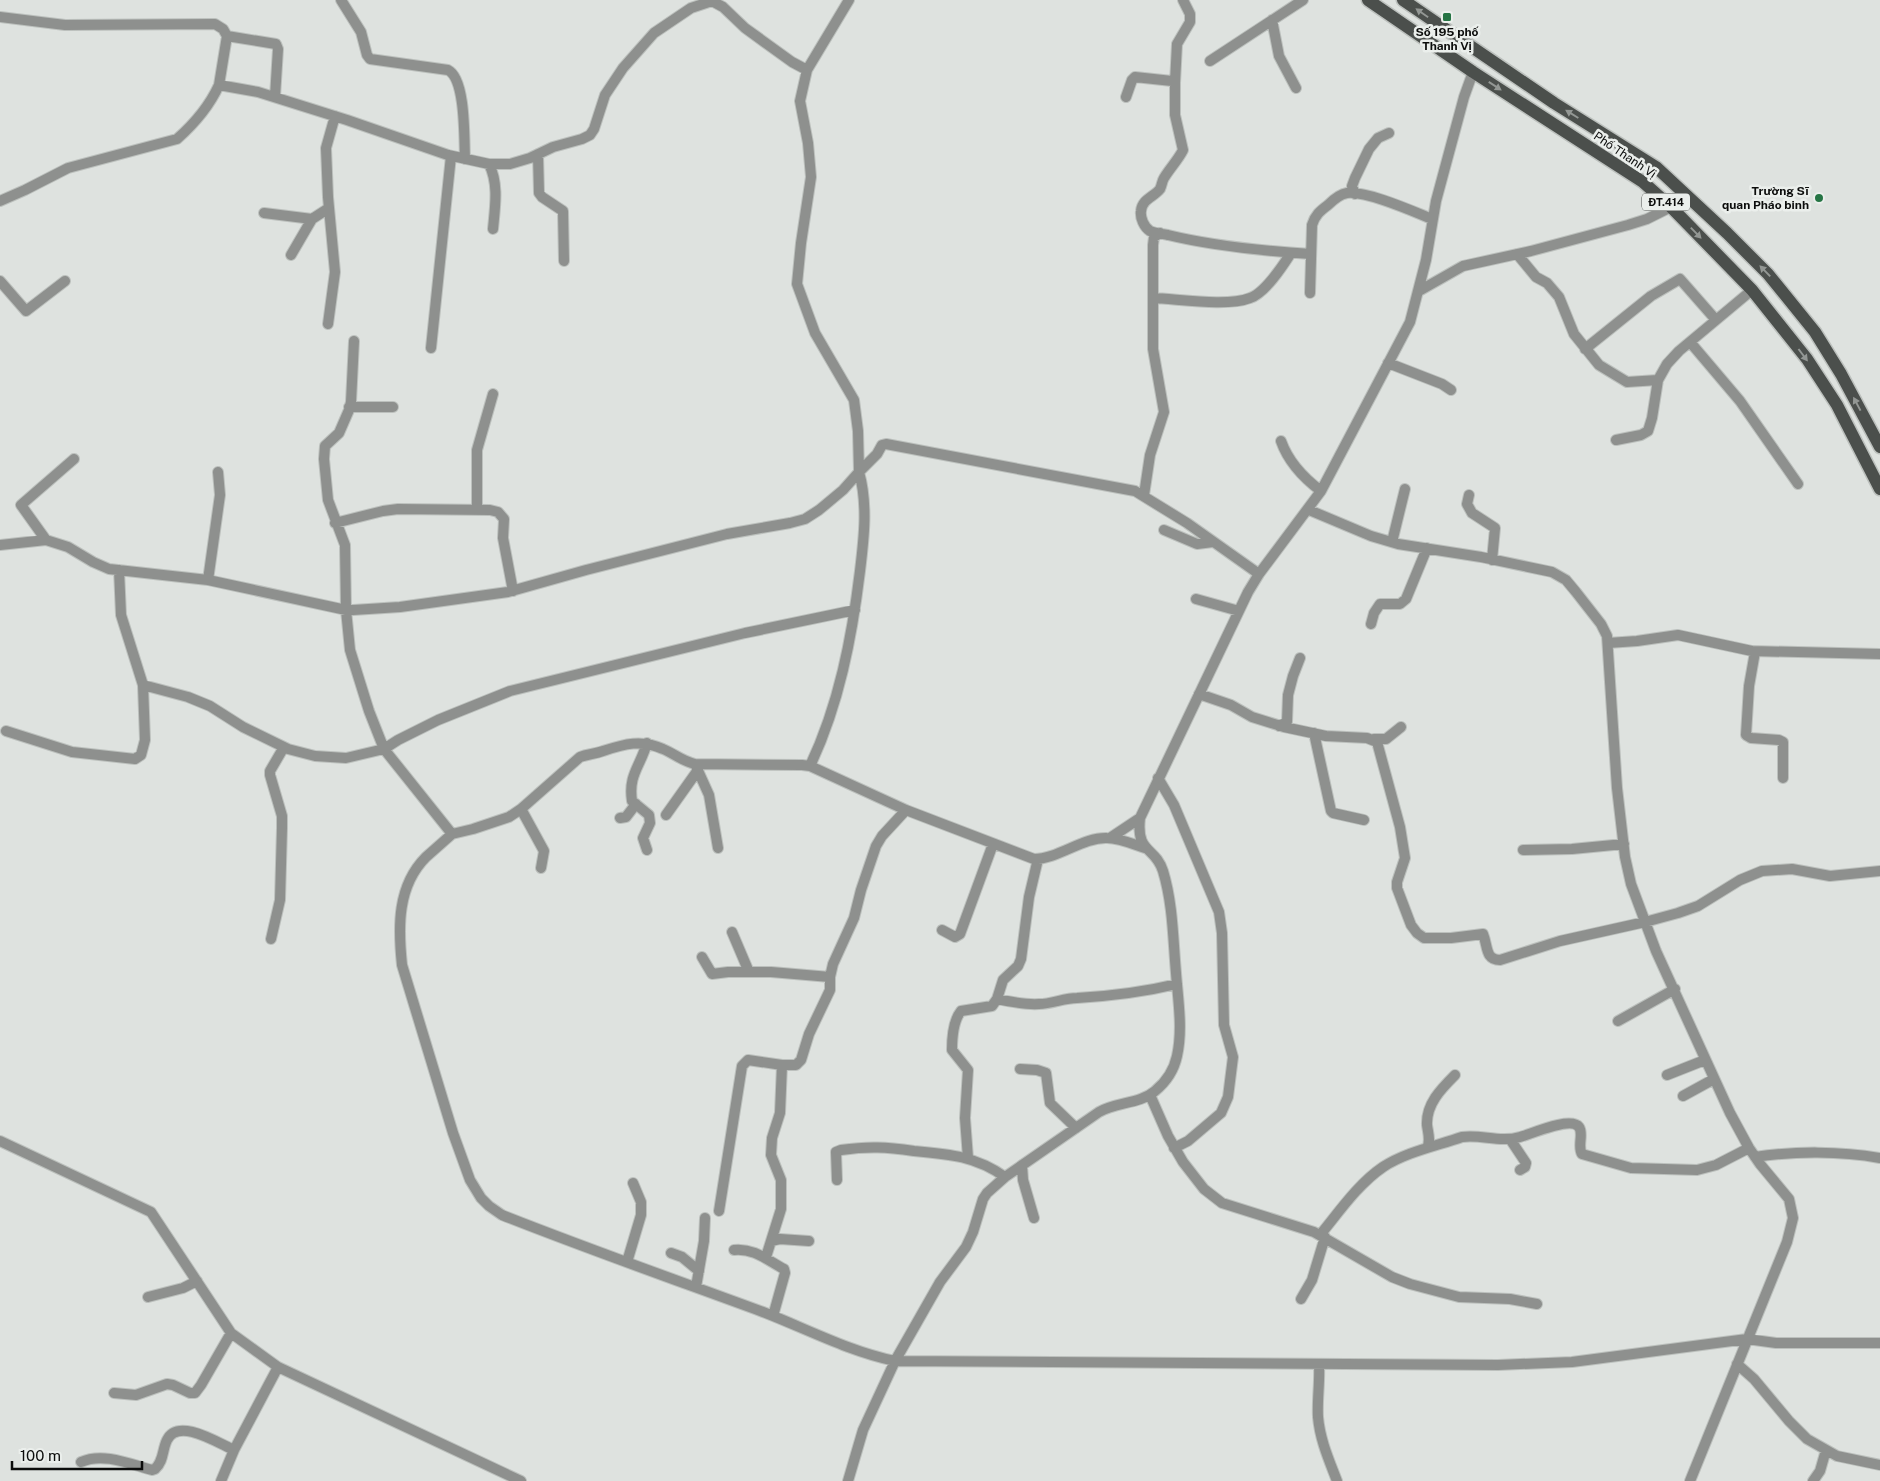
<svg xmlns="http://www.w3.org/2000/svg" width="1880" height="1481" font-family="'Public Sans',sans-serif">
<rect width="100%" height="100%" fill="#dee2df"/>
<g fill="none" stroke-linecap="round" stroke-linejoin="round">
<defs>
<path id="minor" d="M341,0L361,32L367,55L370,59L448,70C466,79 464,139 465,159
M0,17L65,25L215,24L223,29L227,36L276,44L278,49L275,97
M1272,20L1279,56L1296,88
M1210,61L1303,0
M1175,83L1177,44L1190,22V14L1183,0
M219,85L227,36
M1126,97L1132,80L1135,77L1172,81L1175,83V115L1183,150C1178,160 1170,168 1164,178C1162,181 1162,185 1160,189C1154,197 1142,199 1141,211C1140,218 1144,227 1150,231C1154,233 1163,234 1168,235C1213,246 1265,251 1311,254
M538,154L539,193L542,197L563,211L564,261
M489,164C499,184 495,207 493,229
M1355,194L1352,186L1355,178L1369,149L1378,138L1389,133
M0,201L25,190L68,168L177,139C194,124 209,107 219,85L258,92L347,120L448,155L489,164H510L530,158L553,147L582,139L590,135L594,129L605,95L623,68L654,33L691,8L712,1L723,7L745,28L792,62L807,70
M264,213L312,219
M1517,254L1536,277L1547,283L1559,297L1574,334L1599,365L1627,382L1658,380
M291,255L312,219L329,208
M0,281L26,311L65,281
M1419,291L1463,266L1531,251L1628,225L1647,219L1671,207
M1310,293L1312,225C1315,215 1320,211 1328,205C1333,200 1341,194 1347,193C1367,191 1412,211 1432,219
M1153,298C1179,299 1227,307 1250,298C1265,293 1282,267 1291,253
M328,324L335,272L328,197L326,148L335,116
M354,341L351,402L349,410L339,433L325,446L324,459L328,500L345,545L346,610L350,650L369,711L384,749L452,834L473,829L509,817L521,809L580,757C588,754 595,754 603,751C624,744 642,739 663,749C675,754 682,761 695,764L802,765L810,766
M1690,342L1740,401L1798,484
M431,348L451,156
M1585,349L1651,296L1680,279L1716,320
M1388,363L1442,384L1451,390
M349,407H393
M1616,440L1641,435L1648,431L1652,418L1658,380L1667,364L1679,351L1752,290
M1281,441C1288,461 1305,479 1321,491
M1144,495L1150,455L1164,412L1153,349V245L1154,237L1160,233
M1469,495L1467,504L1472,513L1495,528L1492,560
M477,510V450L493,394
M1309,510L1371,536L1398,544L1481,557L1552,572L1566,580L1576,592L1601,624L1607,636L1617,788L1625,857L1631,884L1656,951L1730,1113L1749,1148L1760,1164L1789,1199L1793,1218L1787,1242L1690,1481
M335,523L383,511L398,509L490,510L498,512L504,519L503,538L513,591
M1164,530L1197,544L1213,542
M46,540L21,505L74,459
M1392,542L1405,489
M0,545L46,540L68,547L93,562L109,569L208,580L346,610H353L400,607L508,592L586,570L727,534L790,523L805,519L819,510L843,490L859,472L858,431L854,400L815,333L797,284L801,243L811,177L808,143L800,101L807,70L849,0
M208,580L220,495L218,472
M1196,599L1239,611
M1371,624L1374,613L1380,604H1400L1406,599L1427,548
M1608,643L1637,641L1678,635L1752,651L1880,654
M1755,652L1749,686L1746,735L1751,738L1779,740L1783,742V778
M143,685L188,697L210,706L243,727L288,749L315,756L346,758L384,749L398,740L438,720L510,691L745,633L855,610
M1199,694L1231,705L1252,717L1284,727L1326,736L1367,738L1377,742L1400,827L1405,858L1397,882V888L1411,925L1417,933L1424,938H1451L1483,934C1488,946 1485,960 1500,960L1560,941L1645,922L1678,913L1698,906L1740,880L1762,871L1792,869L1830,876L1880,871
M1279,726L1287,722L1288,695L1293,676L1300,658
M6,731L72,752L135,759L141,755L145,740L143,685L121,615L119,570
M1314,733L1331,811L1333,813L1364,820
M1374,739H1386L1401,727
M647,743C640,767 628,775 632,801L649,815L650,823L643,838L647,850
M695,764L709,795L718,848
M1158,778L1174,805L1219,912L1222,933L1224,1025L1233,1057L1228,1097L1221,1113L1188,1141L1174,1148
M521,809L544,851L541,868
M906,810L810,766C839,705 852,637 860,571C864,538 868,504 859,472L877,454L882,445L886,444L1135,491L1187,523L1259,574
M666,815L698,770
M620,818L626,817L636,804
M452,834C444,841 435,849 426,857C397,886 398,927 402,965L453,1133L470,1180L481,1198L489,1206L502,1215C588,1249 676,1280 763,1312C807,1329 848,1351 895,1361L1498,1365L1572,1362L1747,1339L1776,1343H1880
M1110,838L1140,818
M1523,850L1572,849L1624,844
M942,930L955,937L960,934L993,844
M732,932L749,972
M271,939L280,900L282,828V816L270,775V771L284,747
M702,957L712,974L728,972H771L830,977
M997,999C1011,1002 1025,1005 1039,1004C1052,1004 1064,998 1077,998C1111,996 1144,992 1177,984
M1618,1021L1675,989
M1020,1069L1037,1070L1046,1073L1050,1103L1076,1128
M1667,1075L1705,1060
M1150,1095L1168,1136L1183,1162L1204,1189L1222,1203L1314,1232L1392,1277L1410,1284L1459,1297L1510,1299L1537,1304
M1683,1096L1714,1079
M1510,1139L1526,1163L1525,1167L1520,1170
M0,1141L151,1212L231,1333L278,1367L521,1481
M1427,1148C1431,1141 1428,1133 1427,1125C1426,1104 1441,1089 1455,1075
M1755,1157C1794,1151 1841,1151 1880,1158
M968,1158L965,1118L968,1070L952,1050C952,1038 953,1021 961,1011L992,1006L997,999L1003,980L1018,966L1021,959L1029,897L1038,859
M1022,1165L1023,1180L1034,1218
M837,1180L836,1152L841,1150C869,1146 886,1147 914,1151C948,1154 976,1156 1005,1177
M719,1211L742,1066L748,1060L782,1065H796L801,1060L809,1034L830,990V977L833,964L854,918L861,890L876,846L882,836L906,810L1034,859C1058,859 1083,837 1107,838C1119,838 1133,844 1145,848
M1320,1235C1339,1212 1358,1184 1383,1167C1406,1152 1436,1146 1462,1137C1481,1134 1500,1143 1520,1137C1531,1134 1571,1116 1579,1127C1584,1134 1577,1146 1582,1154L1631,1168L1697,1170L1716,1165L1749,1148
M771,1241L780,1239L809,1241
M734,1250C754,1248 767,1260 784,1269L785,1273L773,1316
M671,1253L682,1257L699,1271
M766,1257L781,1209V1180L771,1155L772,1138L780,1113L782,1065
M627,1262L641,1215V1202L633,1183
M696,1287L704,1241L705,1218
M148,1297L183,1288L197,1281
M1301,1299L1312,1280L1325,1237
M1737,1364L1754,1379L1789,1421L1807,1439L1837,1456L1880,1465
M1319,1365C1320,1382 1317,1400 1318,1417C1320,1440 1329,1460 1337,1481
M114,1393L136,1395L167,1384L173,1385L190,1393H195L201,1385L231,1333
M81,1462C103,1452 130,1464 152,1470L155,1469C164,1461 162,1450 167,1440C178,1417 218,1443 234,1450
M221,1481L234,1450L278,1367
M848,1481L863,1430L895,1361L940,1282L966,1247L973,1232L983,1199L987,1193L1005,1177L1099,1112C1116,1102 1140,1104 1155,1091C1166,1082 1174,1070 1177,1056C1183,1029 1178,1000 1176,973C1173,939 1173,904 1163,871C1155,846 1136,854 1140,818L1248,592L1259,574L1321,491L1410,322L1426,260L1436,201L1464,97L1473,72
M1813,1481L1820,1471L1826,1450"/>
<path id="primary" d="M1368,0L1473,72L1643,182L1671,207L1752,290L1807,359L1837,405L1880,489
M1403,0L1554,103L1656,167L1727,233L1768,274L1815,332L1841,374L1880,447"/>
</defs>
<!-- minor casing -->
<use href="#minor" stroke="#bcc0bd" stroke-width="12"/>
<!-- primary casing -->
<use href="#primary" stroke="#bcc0bd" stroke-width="15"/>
<!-- minor -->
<use href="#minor" stroke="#8e908e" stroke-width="10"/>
<!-- primary -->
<use href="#primary" stroke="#4b4f4c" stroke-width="12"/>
</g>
<!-- one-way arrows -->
<defs><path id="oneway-solid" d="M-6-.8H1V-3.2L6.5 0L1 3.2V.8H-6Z" transform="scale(1.25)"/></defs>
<g fill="#939794">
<use href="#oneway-solid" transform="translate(1422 13) rotate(-145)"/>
<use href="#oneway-solid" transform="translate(1495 86) rotate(33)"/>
<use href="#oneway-solid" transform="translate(1572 114) rotate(-148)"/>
<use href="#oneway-solid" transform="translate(1696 233) rotate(46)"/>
<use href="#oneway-solid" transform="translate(1765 271) rotate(-134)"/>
<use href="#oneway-solid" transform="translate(1803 355) rotate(53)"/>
<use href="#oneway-solid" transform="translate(1857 404) rotate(-118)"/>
</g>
<!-- markers -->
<g fill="#257444" stroke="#ebefec" stroke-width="2">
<rect x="1442" y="12" width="10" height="10" rx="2.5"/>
<circle cx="1819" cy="198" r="5"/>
</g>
<g text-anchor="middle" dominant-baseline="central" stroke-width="5" stroke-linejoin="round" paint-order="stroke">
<!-- shield labels -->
<rect fill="#ebefec" stroke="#4f514f" stroke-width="1" x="1642" y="193.5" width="48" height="17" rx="4"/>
<g font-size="11" font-weight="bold" fill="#0c0d0c">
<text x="1666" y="202">ĐT.414</text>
</g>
<!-- poi labels -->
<g font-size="12" font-weight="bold" fill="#0c0d0c" stroke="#ebefec">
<text x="1447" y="32">Số 195 phố<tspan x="1447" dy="14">Thanh Vị</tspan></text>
<text x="1809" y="191" text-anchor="end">Trường Sĩ<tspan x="1809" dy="14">quan Pháo binh</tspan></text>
</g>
<!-- street labels -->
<g font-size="12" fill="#0c0d0c" stroke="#ebefec">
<text transform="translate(1625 155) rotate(34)">Phố Thanh Vị</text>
</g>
</g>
<!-- scale -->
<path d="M12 1461v8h130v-8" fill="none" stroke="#0c0d0c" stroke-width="2.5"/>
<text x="20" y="1461" font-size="15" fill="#0c0d0c" stroke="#ebefec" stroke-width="4" paint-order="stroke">100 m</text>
</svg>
